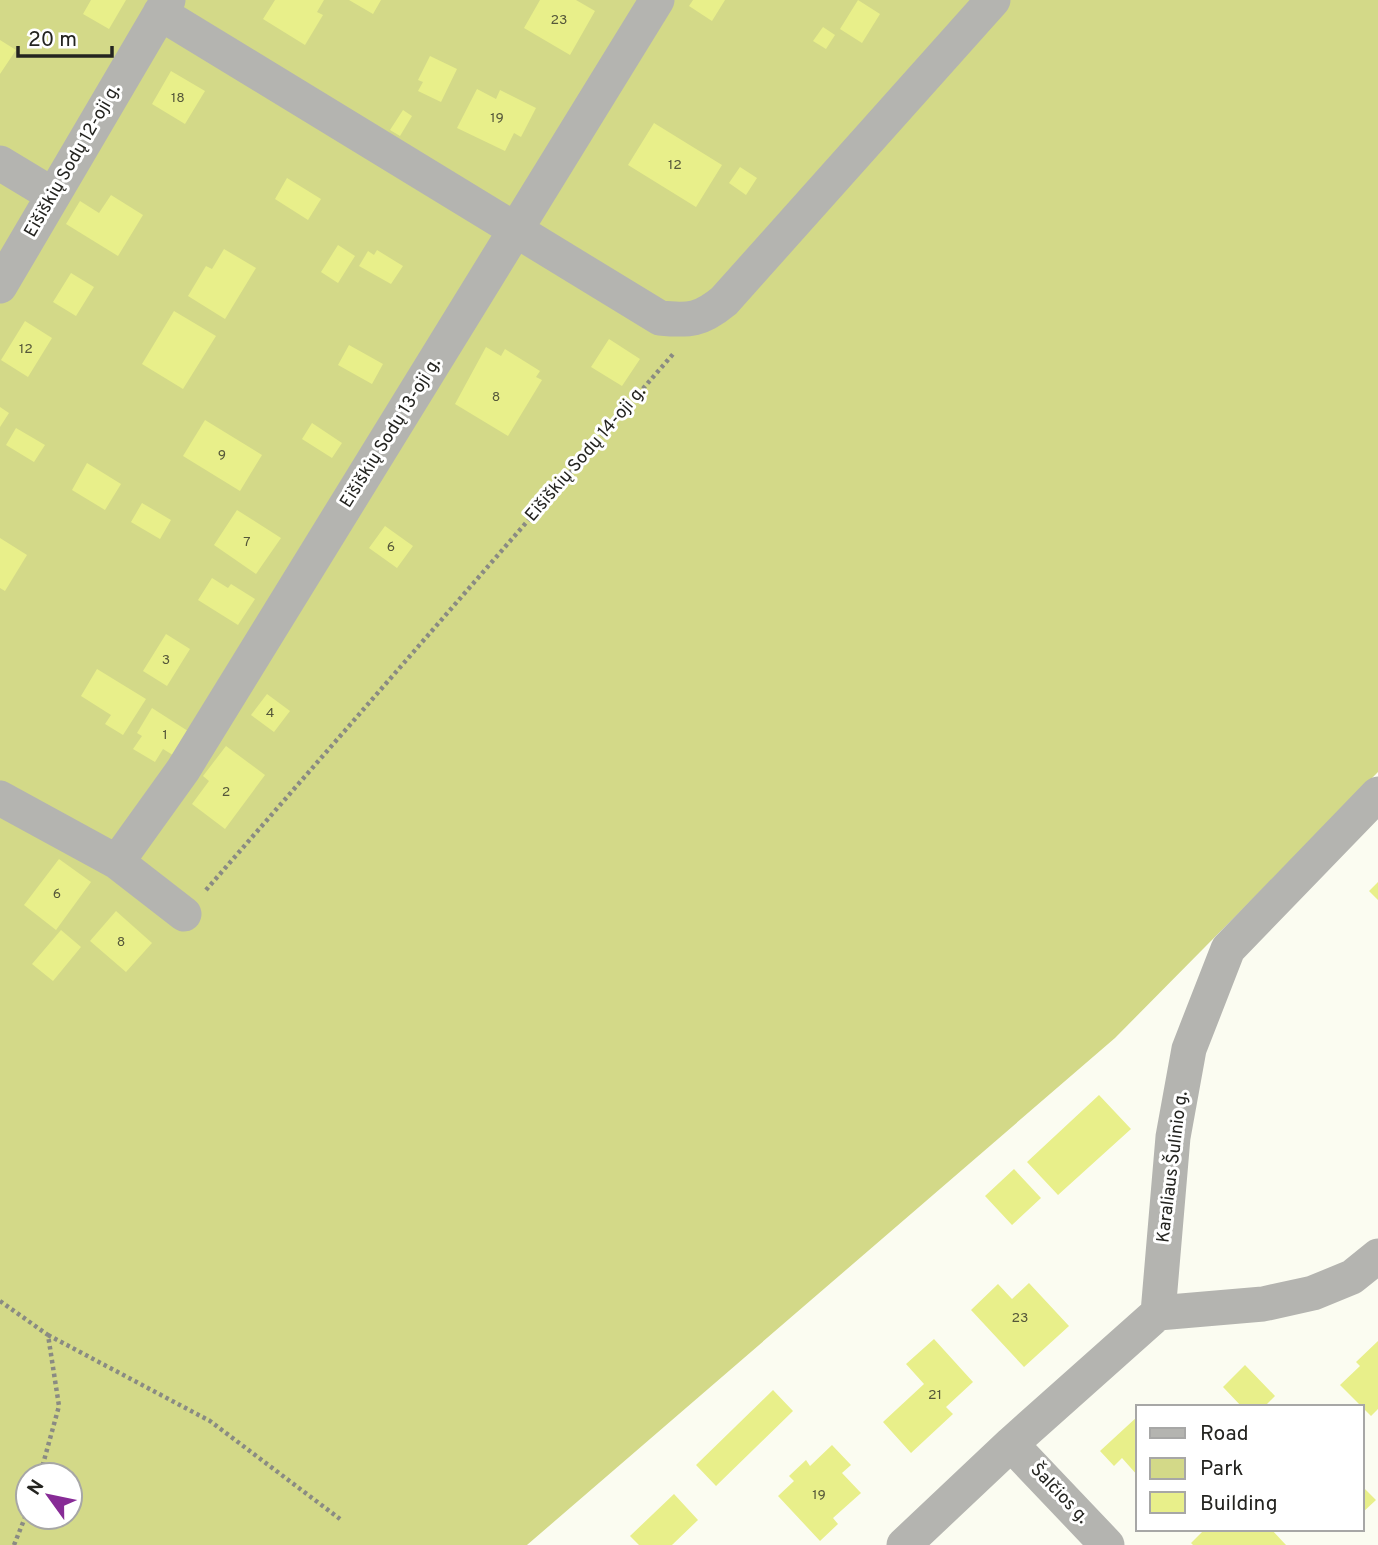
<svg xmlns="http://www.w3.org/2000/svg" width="1378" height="1545" font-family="Overpass,sans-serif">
<rect width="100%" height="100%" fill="#fbfcf1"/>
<!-- green -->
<path fill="#d3d988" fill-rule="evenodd" d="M0,0H1378V772L1115,1038L527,1545H0ZM28,1475H70V1517H28Z"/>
<!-- building -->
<path fill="#e8ef8a" d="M91,0H126L109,29L83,14Z
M275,0H324L317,12L323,15L305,45L263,19Z
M349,0H381L373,14Z
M540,0H576L595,11L570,55L524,28Z
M693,0H725L712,21L689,6Z
M858,0L880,14L862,43L840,29Z
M823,27L835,35L826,49L813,41Z
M0,40L16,50L0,74Z
M430,56L457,69L441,102L418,91L423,82L418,80Z
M171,71L205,91L185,124L152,104Z
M477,89L496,99L500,90L536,108L521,137L514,133L505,151L457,128Z
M403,110L412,116L400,136L390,130Z
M654,123L722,165L696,207L628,165Z
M740,167L757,178L746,195L729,183Z
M287,178L321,199L308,220L275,199Z
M111,195L143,215L118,256L66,224L80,201L99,213Z
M338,245L355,256L338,283L321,272Z
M224,249L256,268L225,319L188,296L206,266L212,269Z
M377,250L403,266L391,284L359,266L368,251L374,255Z
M71,273L94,287L76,316L53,302Z
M174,311L216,336L183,389L142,364Z
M25,321L52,338L28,377L1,360Z
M609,339L640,359L622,386L591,367Z
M349,345L383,364L372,384L338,365Z
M486,347L501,356L505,349L540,371L536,377L542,380L508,436L455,404Z
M0,407L9,413L0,427Z
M205,420L262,455L240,491L183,456Z
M312,423L342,443L332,458L302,439Z
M16,428L45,445L34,462L6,445Z
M87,463L121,484L105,510L72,490Z
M142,503L171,520L160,539L131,522Z
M237,510L281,538L256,574L214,545Z
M385,526L413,546L397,568L369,548Z
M0,538L27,555L5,591L0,588Z
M212,578L228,588L231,584L255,599L238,625L198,600Z
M166,634L190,649L167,686L143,671Z
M97,669L146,699L123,735L105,724L111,715L81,696Z
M267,694L290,711L274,732L251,715Z
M152,708L191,733L176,757L163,749L155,762L133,749L142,736L137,733Z
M226,746L265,775L225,829L192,804L209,781L203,776Z
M59,859L91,882L56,930L24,905Z
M1378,882V900L1369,891Z
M116,911L152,943L126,972L90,941Z
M61,930L81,947L53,981L32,964Z
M1099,1095L1131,1129L1058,1195L1027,1162Z
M1014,1169L1041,1198L1012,1225L985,1196Z
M1029,1283L1069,1326L1024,1367L971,1310L998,1284L1012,1299Z
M934,1339L973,1382L946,1407L953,1414L911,1453L883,1422L924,1384L906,1364Z
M1378,1341V1409L1371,1416L1340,1385L1360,1366L1356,1362Z
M1245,1365L1275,1396L1264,1407H1242L1223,1387Z
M773,1390L793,1411L716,1486L696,1465Z
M1138,1416V1476L1122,1458L1114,1466L1100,1451Z
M832,1445L851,1465L842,1473L861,1493L833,1518L838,1524L820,1541L778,1496L794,1481L789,1476L806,1460L810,1466Z
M1362,1486L1376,1500L1362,1513Z
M674,1494L698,1520L672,1545H639L630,1536Z
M1205,1529H1271L1286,1545H1193L1191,1543Z"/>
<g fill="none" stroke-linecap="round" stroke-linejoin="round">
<!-- path -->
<path stroke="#8a8b83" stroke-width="4.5" stroke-dasharray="3.5 3.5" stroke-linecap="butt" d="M206,890L674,353
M0,1301L48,1335L59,1406L40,1475
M48,1335L210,1421L340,1519
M14,1545L28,1510"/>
<!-- minor -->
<path stroke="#b4b4b0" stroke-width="35" d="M160,13L660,318C690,321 701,320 724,301L993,0
M0,163L53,195
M0,286L168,0
M0,798L117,862L184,914
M117,862L183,770L657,0
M1158,1313L1173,1137L1189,1049L1228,949L1378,794
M1011,1444L1107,1545
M904,1545L1011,1444L1158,1313L1263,1304L1313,1293L1352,1277L1378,1256"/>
</g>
<g text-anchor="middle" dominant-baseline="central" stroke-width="6" stroke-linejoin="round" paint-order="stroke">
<!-- number labels -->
<g font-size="14" fill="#55573a">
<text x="559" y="20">23</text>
<text x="178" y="98">18</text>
<text x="497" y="118">19</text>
<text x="675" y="165">12</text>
<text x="26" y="349">12</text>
<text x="496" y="397">8</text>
<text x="222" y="455">9</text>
<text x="247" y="542">7</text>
<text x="391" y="547">6</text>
<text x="166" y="660">3</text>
<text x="270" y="713">4</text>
<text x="165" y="735">1</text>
<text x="226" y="792">2</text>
<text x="57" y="894">6</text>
<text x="121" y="942">8</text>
<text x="1020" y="1318">23</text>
<text x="935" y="1395">21</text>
<text x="819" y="1495">19</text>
</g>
<!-- street labels -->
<g font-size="18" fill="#242420" stroke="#fff">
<text transform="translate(73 161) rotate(-60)">Eišiškių Sodų 12-oji g.</text>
<text transform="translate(391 433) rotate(-58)">Eišiškių Sodų 13-oji g.</text>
<text transform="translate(586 454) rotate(-49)">Eišiškių Sodų 14-oji g.</text>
<text transform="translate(1173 1167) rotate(-83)">Karaliaus Šulinio g.</text>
<text transform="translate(1059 1494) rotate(46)">Šalčios g.</text>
</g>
</g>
<!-- legend -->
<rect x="1136" y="1405" width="228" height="126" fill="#ffffff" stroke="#a7a7a6" stroke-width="2"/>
<rect x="1150" y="1428" width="35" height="10" fill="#b4b4b0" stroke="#a7a7a6" stroke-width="2"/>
<text x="1200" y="1440" font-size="21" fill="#242420">Road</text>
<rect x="1150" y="1458" width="35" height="21" fill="#d3d988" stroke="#a7a7a6" stroke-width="2"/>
<text x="1200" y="1475" font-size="21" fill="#242420">Park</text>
<rect x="1150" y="1492" width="35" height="21" fill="#e8ef8a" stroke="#a7a7a6" stroke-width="2"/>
<text x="1200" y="1510" font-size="21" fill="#242420">Building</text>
<!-- north arrow -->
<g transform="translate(49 1496) rotate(303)"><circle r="33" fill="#ffffff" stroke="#a7a7a6" stroke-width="2"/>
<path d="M0-5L12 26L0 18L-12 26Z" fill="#872b96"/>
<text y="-10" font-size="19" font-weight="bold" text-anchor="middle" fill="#242420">N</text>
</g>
<!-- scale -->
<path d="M18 46v10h94v-10" fill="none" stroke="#242420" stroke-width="3.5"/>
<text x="28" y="46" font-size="21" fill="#242420" stroke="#ffffff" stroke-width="5" paint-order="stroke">20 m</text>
</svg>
